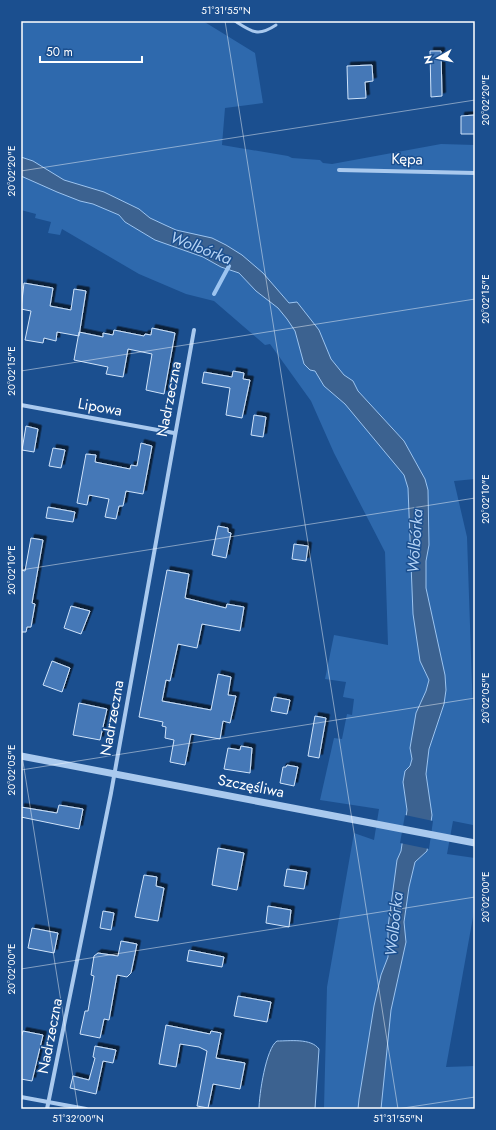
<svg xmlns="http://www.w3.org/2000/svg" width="496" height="1130" font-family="Jost,sans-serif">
<defs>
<filter id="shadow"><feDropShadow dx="3.5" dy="-3.5" stdDeviation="0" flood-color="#0009"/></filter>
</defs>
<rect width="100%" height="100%" fill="#1b4f8f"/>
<!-- green -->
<path fill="#2e69ad" d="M21,21H203L255,53L263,103L225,108L222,145L288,156L292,158L320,160L323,163L332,164L441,144L475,145V479L454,481L467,537L474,744L473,825L453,821L447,854L475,858V906L446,1067L475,1066V1109H324L327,987L354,833L374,840L379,809L320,800L334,738L342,739L347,714L352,715L354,699L343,697L346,682L325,679L334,635L388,645L385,552L334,453L311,401L270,344L265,345L214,301L186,294L139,274L62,229L60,235L48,233L51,222L35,218L36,214L21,210Z"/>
<!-- water -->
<path fill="#3c6290" stroke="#9cc4f0" d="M21,157L33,161L64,180L104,192L139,209L150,218L165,225L176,230L212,238L226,245L242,255L263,273L289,303L297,302L319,330L331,359L344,375L353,381L358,391L404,441L425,479L428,490L429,545L426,561V588L445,675L446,690L444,704L429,749L426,774L432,815L427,851L415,862L409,887L404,922L406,942L391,1010L381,1109H358L359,1099L374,1006L381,975L388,957V927L397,860L401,851L407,810L403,782L405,771L410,766L412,759L410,748L416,713L426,691L429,680L420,661L413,614L408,488L404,475L345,404L324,386L315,371L310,370L304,364L295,331L287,319L278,308L256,291L239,273L221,267L203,257L155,240L125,222L119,215L93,204L80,201L57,192L21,176Z
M277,1041C290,1041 311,1038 319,1049L315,1109H259C259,1095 266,1048 277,1041Z"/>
<!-- pier -->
<path fill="#1b4f8f" d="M405,815L433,821L429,849L400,843Z"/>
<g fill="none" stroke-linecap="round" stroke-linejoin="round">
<!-- stream -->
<path stroke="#9cc4f0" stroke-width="4" d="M214,294L229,266"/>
</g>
<!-- building -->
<path fill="#4478b7" stroke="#cfe3fa" filter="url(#shadow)" d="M430,51H441L442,96L431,97Z
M372,65L373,81L365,82L366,98L348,99L347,66Z
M475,115V134H461V116Z
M24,283L53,288L50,306L71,310L74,289L86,291L79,336L57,332L56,341L44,338L43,343L25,340L31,311L21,309Z
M152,328L175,333L164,394L146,390L152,354L128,349L123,377L106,374L108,367L74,360L79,332L103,337V333L113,335L114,330L144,336L145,334L151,335Z
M233,371L244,373L243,379L250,380L242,418L226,415L230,388L202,383L204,372L232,377Z
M254,415L266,417L263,437L251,435Z
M26,426L38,429L34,452L22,450Z
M141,443L152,446L143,494L126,491L123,506H119L116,519L105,517L109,499L89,495L87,505L77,503L86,454L96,455L95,462L130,469L131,465L137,466Z
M53,448L65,450L61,468L49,466Z
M48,507L75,512L73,522L46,518Z
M218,526L228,528V532L231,533L226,558L212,555Z
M31,538L43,540L32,603L35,604L31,627H27L26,632H21V570L25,571Z
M294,544L308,546L306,561L292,559Z
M167,570L189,574L185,598L226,608L227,604L244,607L240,631L202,624L197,648L178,644L170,681L166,680L162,701L211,710L218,674L231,677L228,695L236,696L230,723L223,721L220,739L191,734L185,765L170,762L174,740L165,738L166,727L162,726L163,722L139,717Z
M71,606L90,611L81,634L64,628Z
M52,661L70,668L62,692L43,685Z
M274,697L290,700L287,714L271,711Z
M79,703L107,709L100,740L73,735Z
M315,716L326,718L319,758L308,756Z
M241,746L252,748L250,773L224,769L228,748L240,750Z
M287,765L298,767L294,786L280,783L283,767H286Z
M59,805L83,809L79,829L21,817V807L57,813Z
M218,848L244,853L237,890L212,885Z
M287,869L307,872L304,889L284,886Z
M144,875L157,877L156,886L164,888L158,921L135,917Z
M268,906L291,910L289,927L266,923Z
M103,911L114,913L111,930L100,928Z
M32,928L58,933L54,953L28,948Z
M121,941L137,944L131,973L127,977L117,975L109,1020L104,1019L100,1038L80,1034L85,1011H88L94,976L91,975L94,956L98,953L118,956Z
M189,950L224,957L222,967L187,961Z
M238,996L271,1002L267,1022L234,1016Z
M166,1025L210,1034L211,1031L221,1033L216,1058L245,1063L240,1089L213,1084L208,1108L197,1106L207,1051L199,1047L180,1044L176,1067L159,1064Z
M23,1031L43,1035L32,1081L21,1079V1038Z
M95,1046L116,1050L113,1063L103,1061L96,1094L70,1088L73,1076L89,1080L95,1058L93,1057Z"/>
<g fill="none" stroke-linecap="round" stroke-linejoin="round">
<!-- service -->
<path stroke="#a9c9ee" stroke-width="3" d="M235,21C252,32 258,37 276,25"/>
<!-- minor -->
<path stroke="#a9c9ee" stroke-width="4" d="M339,170L475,173
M21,405L174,433
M21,1097L86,1109
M47,1109L111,793L194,330"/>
<!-- tertiary -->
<path stroke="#a9c9ee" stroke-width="7" d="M21,756L475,843"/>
</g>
<!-- ticks -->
<path fill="none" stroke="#fff" stroke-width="1" stroke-opacity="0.45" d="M225,21L398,1109M21,171L475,100M21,371L475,299M21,570L475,498M21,749L78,1109M21,770L475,698M21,969L475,897M397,1109L475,1097"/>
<g text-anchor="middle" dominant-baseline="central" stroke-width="3" stroke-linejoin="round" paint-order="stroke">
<!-- street labels -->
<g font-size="15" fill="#fff" stroke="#1b4f8f">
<text transform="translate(407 159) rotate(1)">Kępa</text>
<text transform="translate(169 399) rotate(-79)">Nadrzeczna</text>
<text transform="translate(100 407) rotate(10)">Lipowa</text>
<text transform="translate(112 718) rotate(-80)">Nadrzeczna</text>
<text transform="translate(251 786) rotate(11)">Szczęśliwa</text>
<text transform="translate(50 1036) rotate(-79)">Nadrzeczna</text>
</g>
<!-- water labels -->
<g font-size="16" font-style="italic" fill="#b5d3f5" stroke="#1b4f8f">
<text transform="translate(201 248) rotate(21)">Wolbórka</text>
<text transform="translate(415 541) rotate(-86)">Wolbórka</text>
<text transform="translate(394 924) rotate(-84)">Wolbórka</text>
</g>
</g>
<!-- border -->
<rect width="496" height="1130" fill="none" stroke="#1b4f8f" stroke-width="44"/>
<!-- north arrow -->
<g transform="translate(438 58) rotate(261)" stroke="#1b4f8f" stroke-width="3" paint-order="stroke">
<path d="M0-3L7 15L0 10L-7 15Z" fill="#ffffff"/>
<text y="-6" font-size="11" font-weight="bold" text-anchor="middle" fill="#ffffff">N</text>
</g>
<!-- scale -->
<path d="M40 56v6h102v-6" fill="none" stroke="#ffffff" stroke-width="2"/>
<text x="46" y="56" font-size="12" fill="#ffffff" stroke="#1b4f8f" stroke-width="3" paint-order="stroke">50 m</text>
<rect x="22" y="22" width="452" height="1086" fill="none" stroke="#fff" stroke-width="1.5"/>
<g font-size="10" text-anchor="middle" fill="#fff">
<text x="226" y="14">51°31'55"N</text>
<text transform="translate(485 100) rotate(-90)" y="4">20°02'20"E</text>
<text transform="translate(11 171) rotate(-90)" y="4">20°02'20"E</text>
<text transform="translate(485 299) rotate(-90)" y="4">20°02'15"E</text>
<text transform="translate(11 371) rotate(-90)" y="4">20°02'15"E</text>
<text transform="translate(485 499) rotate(-90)" y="4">20°02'10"E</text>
<text transform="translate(11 570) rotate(-90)" y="4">20°02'10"E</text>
<text transform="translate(485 698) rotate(-90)" y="4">20°02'05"E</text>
<text transform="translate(11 770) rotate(-90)" y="4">20°02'05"E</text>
<text transform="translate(485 897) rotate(-90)" y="4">20°02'00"E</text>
<text transform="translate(11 969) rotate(-90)" y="4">20°02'00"E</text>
<text x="78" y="1122">51°32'00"N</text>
<text x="398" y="1122">51°31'55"N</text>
</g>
</svg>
